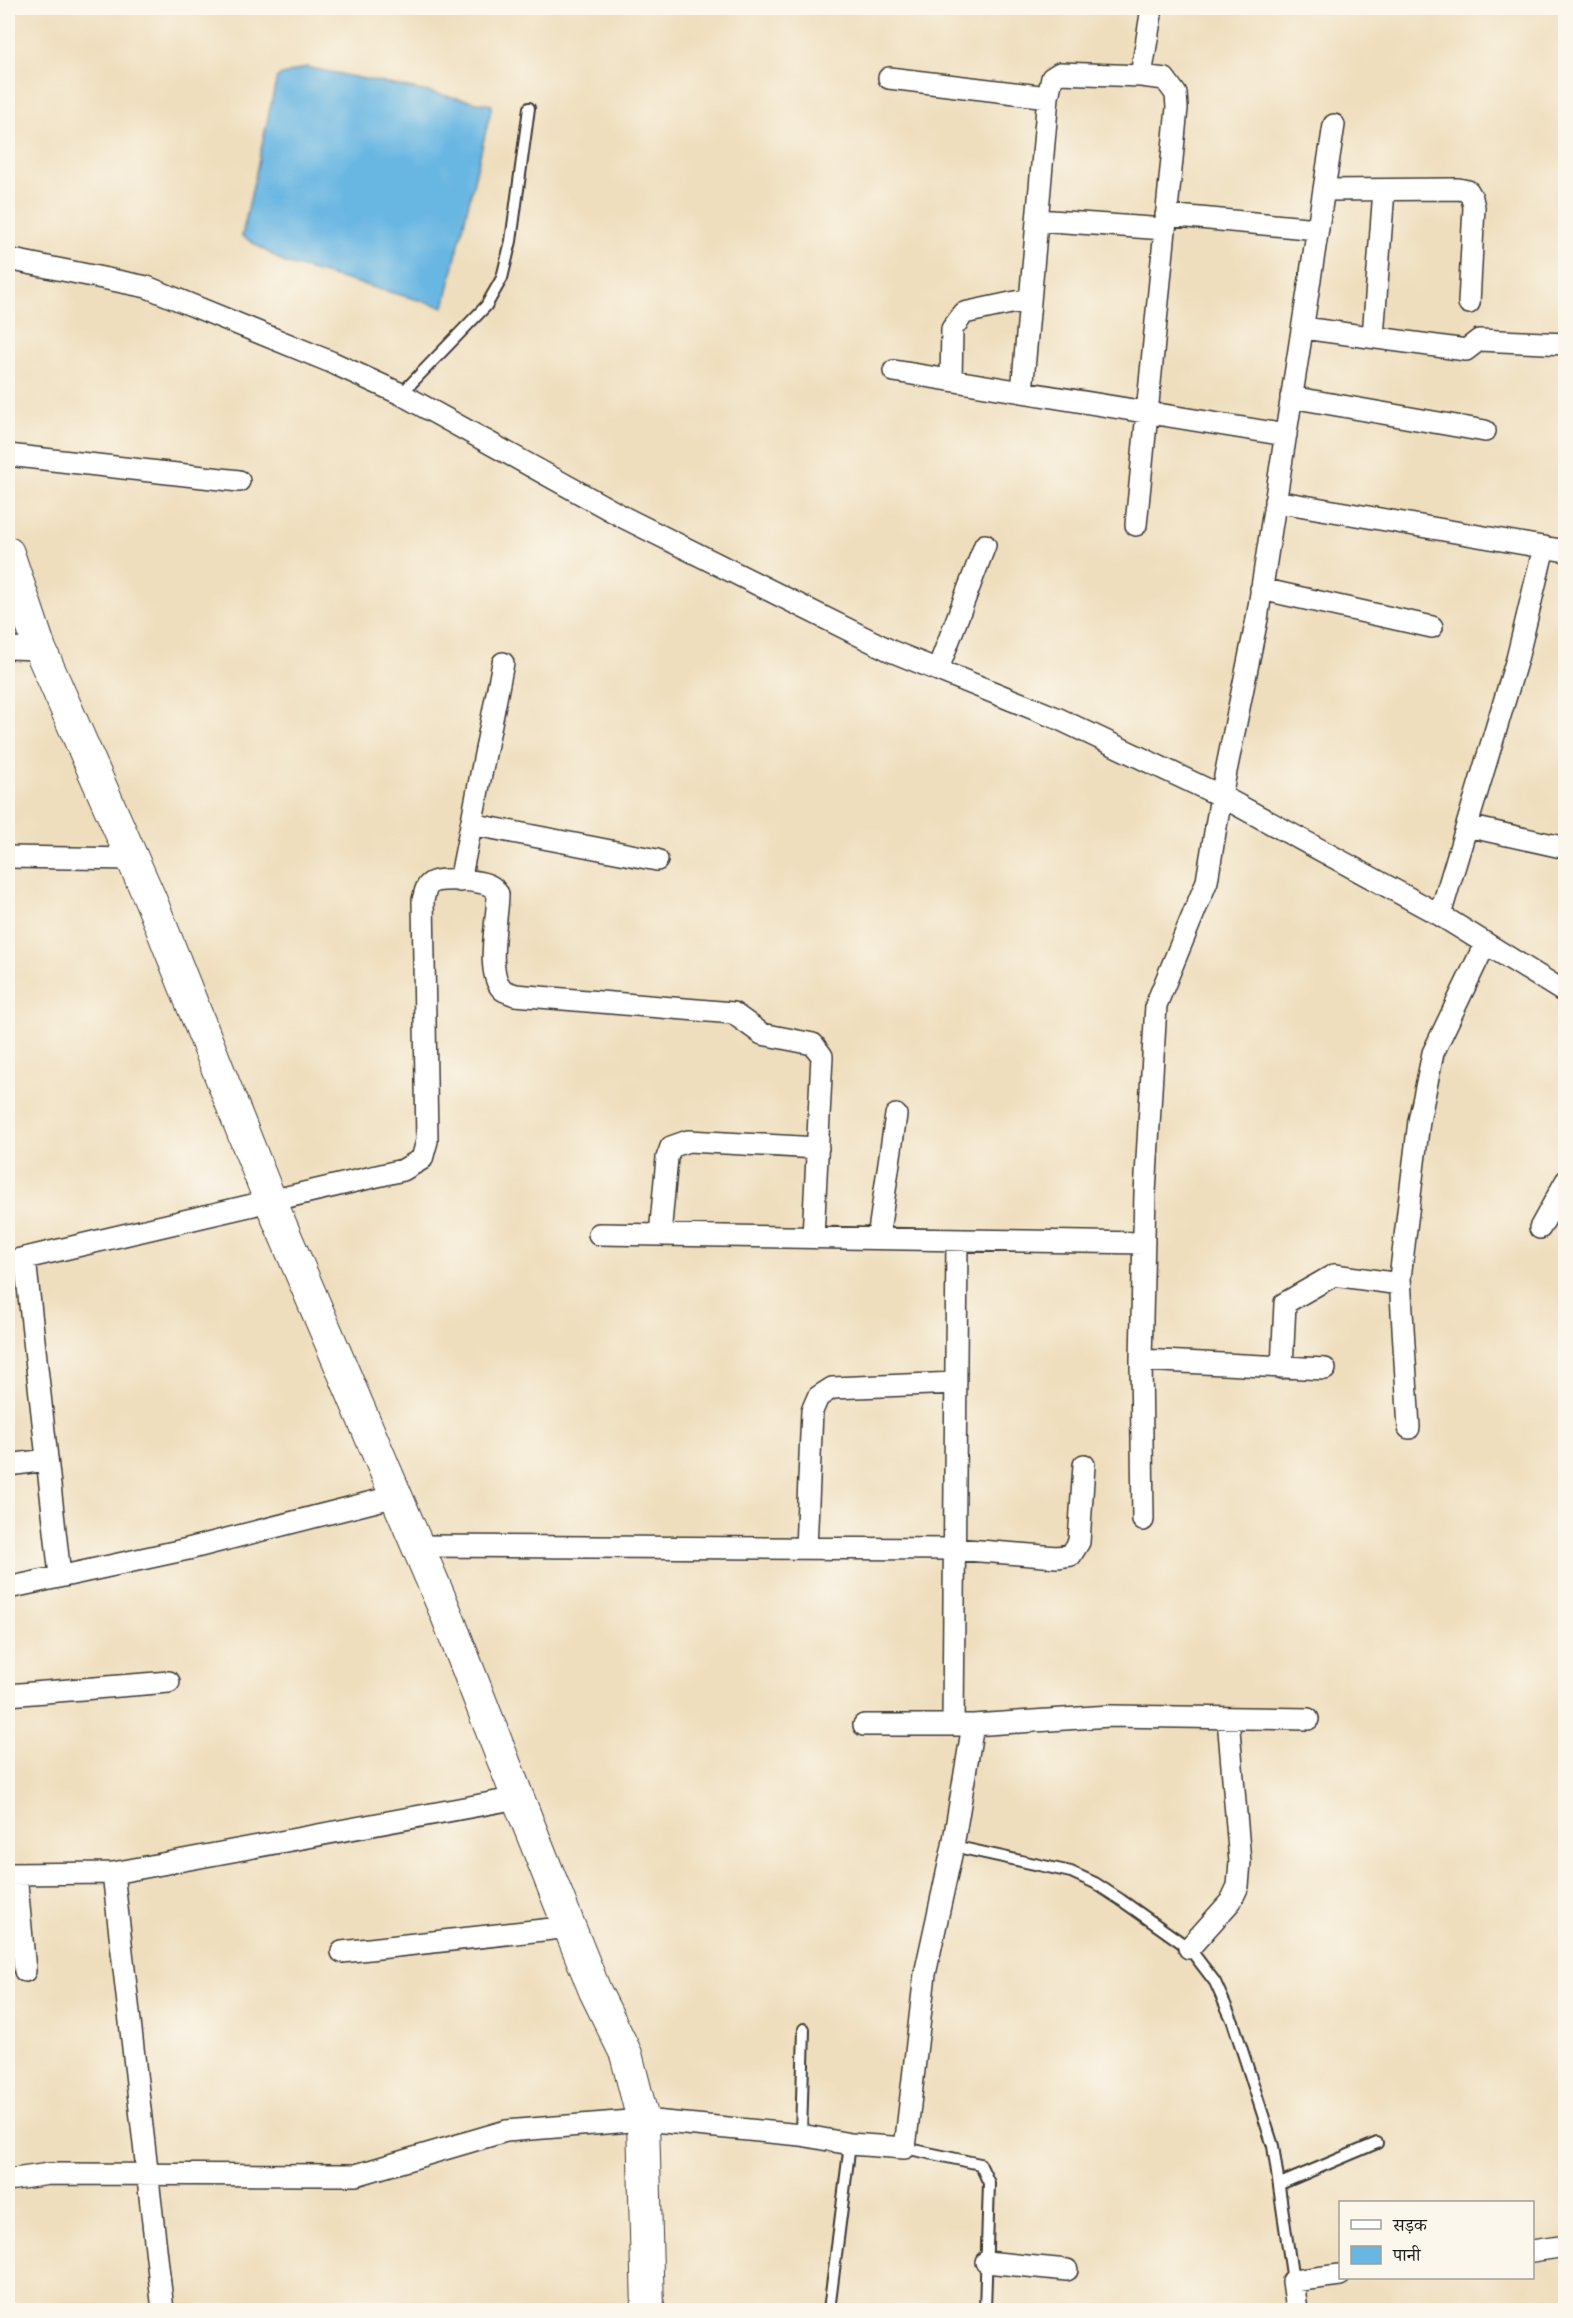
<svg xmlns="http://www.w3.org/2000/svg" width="1573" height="2318" font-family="'IM FELL English','Noto Serif Devanagari',serif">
<rect width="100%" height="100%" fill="#fbf7ec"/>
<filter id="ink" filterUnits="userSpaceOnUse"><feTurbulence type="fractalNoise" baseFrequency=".0167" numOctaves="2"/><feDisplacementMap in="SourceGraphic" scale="12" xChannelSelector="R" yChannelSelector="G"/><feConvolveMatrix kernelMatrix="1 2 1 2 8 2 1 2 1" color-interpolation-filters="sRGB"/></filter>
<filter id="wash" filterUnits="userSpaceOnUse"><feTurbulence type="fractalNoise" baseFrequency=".008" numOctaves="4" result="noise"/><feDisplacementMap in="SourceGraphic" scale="24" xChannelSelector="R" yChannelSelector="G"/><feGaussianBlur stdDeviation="1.35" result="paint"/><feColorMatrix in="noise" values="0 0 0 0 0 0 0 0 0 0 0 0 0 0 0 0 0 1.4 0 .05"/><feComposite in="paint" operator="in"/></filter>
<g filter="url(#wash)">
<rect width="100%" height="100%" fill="#efdebd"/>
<!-- water -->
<path fill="#68b6e2" stroke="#42697f" stroke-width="1.5" d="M306,67L492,105L444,307L285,263L242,236L277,77Z"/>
</g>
<g filter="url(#ink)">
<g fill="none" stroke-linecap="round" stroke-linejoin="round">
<defs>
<path id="service" d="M401,394L486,306L502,278L511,241L529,108
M953,1846L1071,1872L1095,1883L1121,1900L1189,1948L1215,1982L1233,2022L1273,2146L1293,2281
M801,2135L804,2029
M905,2148L980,2164L989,2183L985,2310
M1280,2184L1377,2143
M829,2310L850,2144"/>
<path id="minor" d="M889,78L1048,97
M1324,190L1458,189L1468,191L1472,198L1474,207L1469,303
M1166,215L1318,229
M1037,220L1165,229
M8,259L147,287L331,362L401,394L625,518L891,651L1059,719L1221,796L1440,915L1566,993
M1303,328L1466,350L1479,340L1566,344
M1373,337L1384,190
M894,371L1286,435
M951,380L952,329L964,313L1030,299
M1022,392L1048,97L1052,78L1060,73L1141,76
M1291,397L1485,431
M8,455L239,481
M1275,501L1566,551
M1136,525L1177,108L1176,94L1165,79L1141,76L1152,8
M1261,589L1432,627
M8,648L40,649
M938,669L985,545
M471,824L657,860
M1467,826L1566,848
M8,857L132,859
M460,881L503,663
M1440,915L1517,659L1544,547
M1540,1228L1566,1181
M599,1234L1144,1243
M660,1235L667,1158L671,1147L688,1141L818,1148
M878,1238L896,1115
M25,1259L60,1576
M8,1262L403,1170L422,1159L427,1141L423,900C425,894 425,887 431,883C440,877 484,880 492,887C495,889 496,892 498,894C498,917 485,972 502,989C505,992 511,993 515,995L733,1013L762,1034L813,1044L822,1056L813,1237
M1141,1360L1325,1369
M1282,1368L1285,1303L1334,1275L1400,1284
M1409,1428L1400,1278L1419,1121L1433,1053L1485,944
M8,1465L47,1460
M1143,1520L1141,1360L1145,1193L1156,1005L1207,881L1221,796L1257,619L1334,125
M418,1546L954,1549L1057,1557L1071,1555L1079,1542L1084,1465
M806,1548L812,1411L818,1397L832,1388L956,1383
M8,1588L188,1549L396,1496
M8,1695L169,1682
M864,1725H973L1110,1716L1308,1719
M953,1725L957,1240
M113,1873L163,2310
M8,1874L113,1873L518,1798
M16,1874L25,1971
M1189,1948L1231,1901L1238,1886L1240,1862L1228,1718
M342,1952L570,1927
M8,2180L49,2174L356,2175L506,2131L643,2120L801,2135L850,2144L905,2148L925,1974L953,1846L973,1725
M1532,2251L1566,2246
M986,2262L1067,2270
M1297,2310L1293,2281L1340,2275"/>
<path id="primary" d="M8,553L40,649L151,901L270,1200L446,1613L518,1798L595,1991L626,2054L643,2120L648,2310"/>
</defs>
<!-- service casing -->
<use href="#service" stroke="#3c3934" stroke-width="14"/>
<!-- minor casing -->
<use href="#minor" stroke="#3c3934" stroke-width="24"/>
<!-- primary casing -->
<use href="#primary" stroke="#3c3934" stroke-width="34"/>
<!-- service -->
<use href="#service" stroke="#fff" stroke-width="10"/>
<!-- minor -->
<use href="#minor" stroke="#fff" stroke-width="21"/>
<!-- primary -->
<use href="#primary" stroke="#fff" stroke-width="32"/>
</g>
</g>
<!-- margin -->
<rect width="1573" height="2318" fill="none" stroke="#fbf7ec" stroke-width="30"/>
<!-- legend -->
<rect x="1339" y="2201" width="195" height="78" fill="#fbf7ec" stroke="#a29f99" stroke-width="1.5"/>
<rect x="1351" y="2220" width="30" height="9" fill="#ffffff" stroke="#a29f99" stroke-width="1.5"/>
<text x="1393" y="2231" font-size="18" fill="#1c1c1c">सड़क</text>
<rect x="1351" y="2246" width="30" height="18" fill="#68b6e2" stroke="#a29f99" stroke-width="1.5"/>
<text x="1393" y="2261" font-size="18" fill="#1c1c1c">पानी</text>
</svg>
